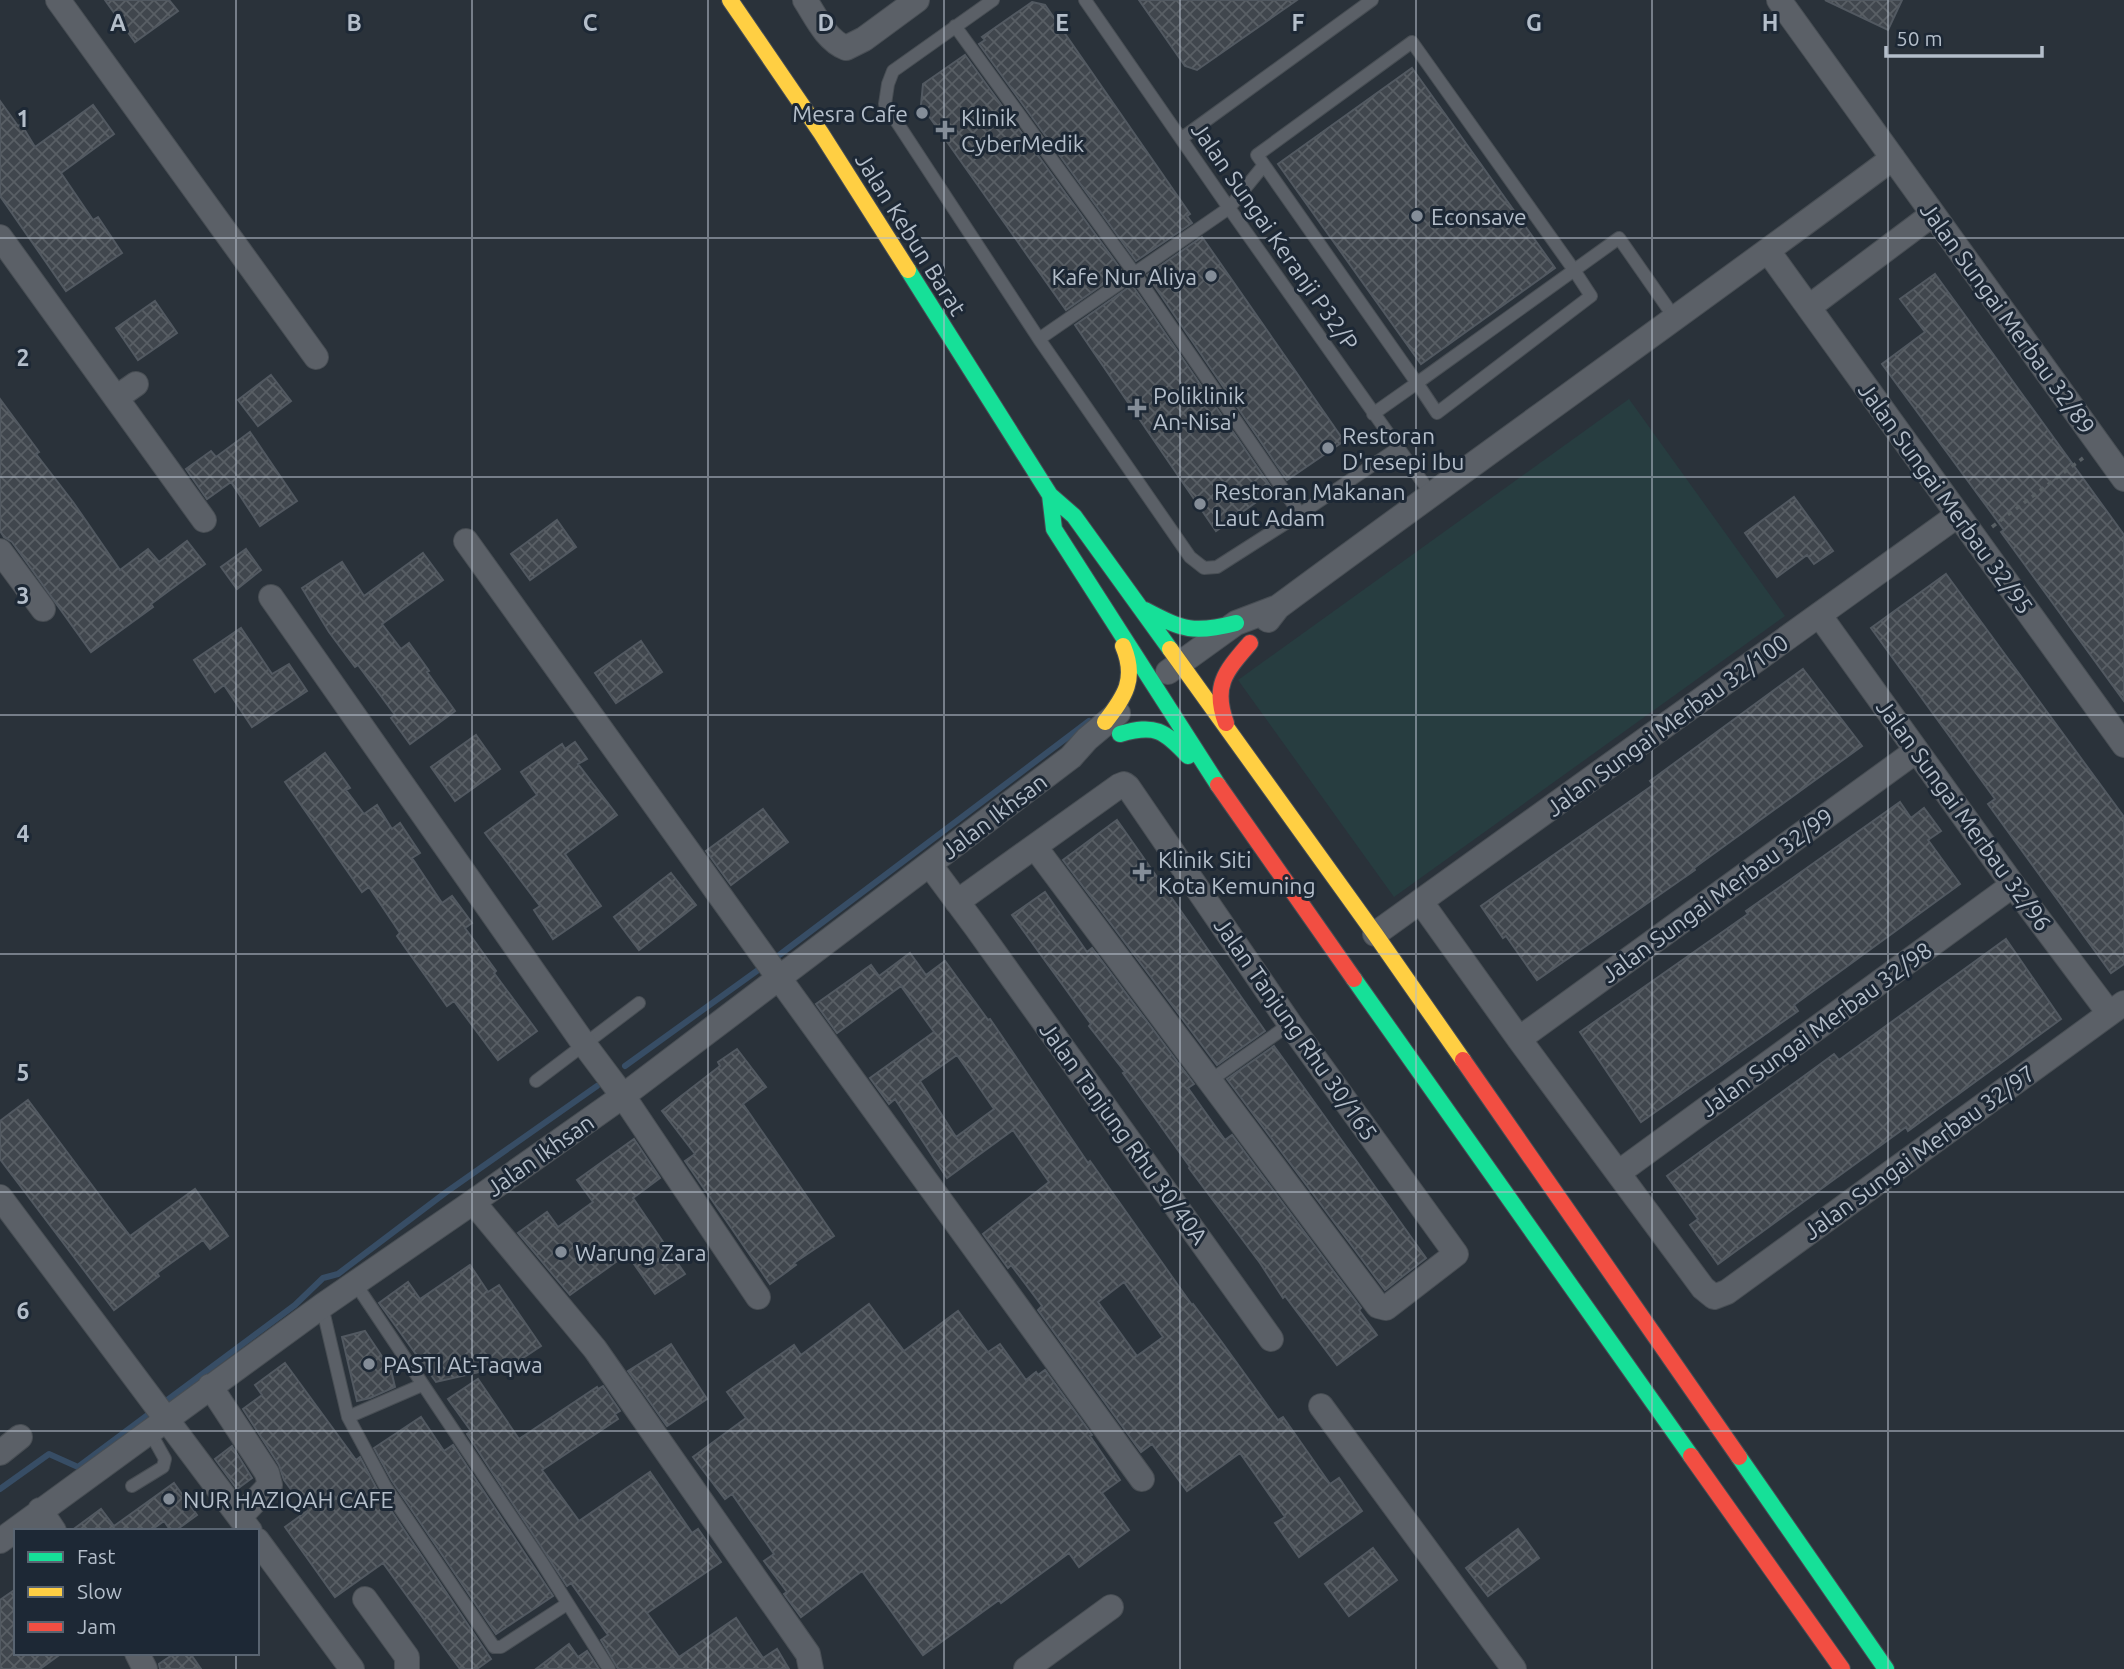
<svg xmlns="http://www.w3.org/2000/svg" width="2124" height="1669" font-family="Ubuntu,sans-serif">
<defs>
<pattern id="building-cross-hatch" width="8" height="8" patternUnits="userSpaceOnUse" patternTransform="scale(1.75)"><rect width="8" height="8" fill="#40464d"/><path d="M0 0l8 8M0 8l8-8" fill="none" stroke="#595f65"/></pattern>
</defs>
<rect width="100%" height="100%" fill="#2a323a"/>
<!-- park -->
<path fill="#273d40" d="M1629,399L1785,616L1394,897L1238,680Z"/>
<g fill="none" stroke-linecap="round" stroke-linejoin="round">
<!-- stream -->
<path stroke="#374d65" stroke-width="6" d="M774,959L1089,721
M625,1066L765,965
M162,1404L295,1305L323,1278L338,1274L445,1193L597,1086
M0,1489L49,1454L78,1467L153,1411"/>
</g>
<!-- building -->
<path fill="url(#building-cross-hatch)" stroke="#525961" stroke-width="2" fill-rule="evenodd" d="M105,0H169L178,11L135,42Z
M1139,0H1297L1197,70L1185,66Z
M1825,0H1902L1888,30Z
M1032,2L1045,5L1190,214L1187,216L1192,223L1136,261L979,44L985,40L982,37Z
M965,55L1122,271L1066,310L921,105L923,84Z
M1412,68L1555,268L1421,364L1278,164Z
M0,101L18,126L21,124L35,147L93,105L114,134L61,173L93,220L98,217L122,253L66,291L0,196Z
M1202,237L1344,441L1287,480L1147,275Z
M1935,274L2124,535V701L2001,532L2004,530L1882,364L1925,332L1900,299Z
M1132,285L1273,490L1216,531L1075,325Z
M155,301L177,333L138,360L116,328Z
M271,375L291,401L258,426L238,400Z
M0,399L39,452L36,454L73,502L120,570L148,549L159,562L187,541L205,564L151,604L153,607L91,652L12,542L4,537L0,531Z
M250,432L297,501L260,526L231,482L207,499L186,469L211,451L216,457Z
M1794,497L1833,551L1814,564L1807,555L1777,577L1745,533Z
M557,520L576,547L530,580L511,554Z
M246,549L261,570L237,589L221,567Z
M423,553L443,580L382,624L401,649L409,643L429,671L427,672L455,711L410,744L391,718L395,715L358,665L355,667L329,632L302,588L342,562L364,596Z
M1946,574L2124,817V964L2111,973L1988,804L1995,799L1871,628Z
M241,628L272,674L289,664L307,691L252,727L224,685L215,692L194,660Z
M641,641L662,672L616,703L595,673Z
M1803,669L1862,746L1694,868L1695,870L1537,980L1506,936L1503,938L1481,906L1653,785L1650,781Z
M476,735L500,769L455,801L431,767Z
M575,742L587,759L578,764L617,815L565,854L601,906L553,939L534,910L540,906L485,833L537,795L521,772L562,744L565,749Z
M325,753L350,788L346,790L364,814L377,805L392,829L400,823L420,853L412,858L442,903L452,896L472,923L465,928L496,971L494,973L537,1031L498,1060L454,1001L447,1006L397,936L400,933L369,887L362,892L285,782Z
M1900,802L1911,818L1924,808L1941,831L1928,840L1960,884L1794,1005L1798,1011L1641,1122L1580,1032L1748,914L1746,911Z
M763,809L788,842L731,885L706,851Z
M1117,820L1265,1031L1217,1065L1063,860Z
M671,873L696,905L639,950L614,917Z
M1045,892L1087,952L1092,948L1194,1084L1188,1088L1225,1140L1232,1135L1361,1308L1359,1310L1377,1335L1337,1365L1285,1296L1283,1298L1260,1263L1189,1168L1190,1167L1123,1073L1125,1072L1089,1026L1091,1024L1012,915Z
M2006,939L2061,1019L1908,1131L1906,1127L1718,1264L1690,1225L1698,1219L1667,1176L1834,1054L1839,1060Z
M910,953L926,975L945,961L988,1020L990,1019L1088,1163L1090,1161L1192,1305L1193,1304L1221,1341L1278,1420L1283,1417L1330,1484L1339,1478L1362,1511L1299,1557L1275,1523L1285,1517L1240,1453L1187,1491L1152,1444L1141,1452L1038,1310L1042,1306L1011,1265L1008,1268L983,1234L1049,1182L1013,1130L947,1178L895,1099L889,1104L870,1078L934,1032L901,986L837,1033L816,1004L871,965L879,976ZM957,1055L994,1109L956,1137L920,1081ZM1124,1282L1163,1337L1137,1356L1098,1302Z
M1274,1046L1426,1258L1385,1290L1227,1079Z
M737,1049L766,1087L743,1104L834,1236L794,1263L796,1265L770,1284L685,1161L695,1154L662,1111L720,1066L718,1062Z
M28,1100L130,1236L195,1189L228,1236L210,1249L203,1240L157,1273L159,1276L114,1310L0,1159V1121Z
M634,1139L660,1178L633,1198L685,1274L655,1294L627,1254L570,1295L518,1233L547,1212L558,1227L593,1202L577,1180Z
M470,1265L488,1292L499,1285L541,1346L514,1364L436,1382L379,1303L408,1282L420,1299Z
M869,1304L904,1351L958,1311L988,1352L1000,1344L1026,1380L1036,1372L1038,1375L1045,1370L1092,1435L1090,1436L1120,1480L1102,1493L1129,1530L1079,1567L1069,1553L1001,1603L999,1600L923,1655L862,1571L801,1617L784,1594L787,1592L764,1561L774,1554L732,1494L725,1499L693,1457L746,1418L727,1392L794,1345L801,1355Z
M365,1331L391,1370L395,1387L370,1398L357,1401L342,1337Z
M671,1344L707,1399L667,1426L628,1371Z
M285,1363L356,1460L360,1457L378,1491L491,1659L477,1669H460L383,1563L335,1597L285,1527L307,1511L284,1480L279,1465L243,1409L262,1395L255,1385Z
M478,1379L519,1439L597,1387L598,1389L603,1386L620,1411L615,1414L618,1419L542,1470L579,1521L650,1472L692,1533L698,1529L721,1562L647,1613L679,1657L736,1618L763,1658L777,1649L789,1669H618L601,1640L608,1635L571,1583L567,1586L467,1434L471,1431L448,1399Z
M421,1417L444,1451L453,1445L553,1596L496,1634L392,1481L374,1448Z
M232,1446L252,1478L237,1489L215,1459Z
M174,1483L197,1515L175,1531H171L164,1521L150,1531H71L101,1509L114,1526Z
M1518,1529L1539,1558L1488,1596L1466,1568Z
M1373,1548L1397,1580L1349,1616L1325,1584Z
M16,1589V1653H62L40,1669H0V1600Z
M569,1644L578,1657L587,1651L599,1669H536Z
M175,1653H190L201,1669H160L159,1664Z"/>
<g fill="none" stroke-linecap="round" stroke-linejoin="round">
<defs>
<path id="lane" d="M993,0L893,71L888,84L885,104L1039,339L1190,557L1204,568L1217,567L1300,514L1398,448
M1085,0L1229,208L1431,494
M955,26L1135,274L1300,514
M1182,138L1372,0
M1039,339L1229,208L1264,165
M1373,414L1417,383L1257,155L1412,42L1574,270L1591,296L1437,413L1417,383L1619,238L1674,317
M1211,1080L1290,1024
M536,1081L639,1003
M355,1283L541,1561L609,1669
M322,1306L348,1417L385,1486L494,1647H501L567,1604
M348,1417L422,1385
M132,1486L163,1467L165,1459L150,1432"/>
<path id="street" d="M58,0L316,357
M805,0C816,17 826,40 846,48L864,39L917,0
M1779,0L2124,479
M0,237L204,520
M1768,251L2124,745
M1809,307L1933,214
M116,398L136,384
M466,541L779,978L1142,1479
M0,551L43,609
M271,597L584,1044L623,1096L758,1297
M1820,616L2013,885L2109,1013
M1268,620L1278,607C1482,456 1689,310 1893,158
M1168,672L1236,623L1278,607
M930,865L976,927L1271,1339
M957,902L1119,786L1124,784L1128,787L1290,1024L1456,1254L1386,1308L1378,1306L1035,847
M1421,902L1519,1039L1703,1288L1714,1297L1727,1292L2124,1003
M1375,934L1958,515
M1519,1039L1916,751
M1618,1173L2013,885
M0,1197L250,1531
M473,1202L595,1349L808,1654L811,1669
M210,1386L267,1473L270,1485L240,1517
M1321,1406L1514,1669
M0,1453L20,1437
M40,1510L54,1531
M257,1540L352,1669
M0,1541L322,1306L473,1202L623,1096L1071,757L1087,739L1118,713
M365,1599L407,1657V1669
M137,1653L145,1669
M1026,1669L1111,1607"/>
<path id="fast" d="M908,270L1050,495L1074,516L1170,649
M1050,495L1054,529L1218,785
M1145,610C1183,630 1194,634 1236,623
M1120,734C1155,724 1164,730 1188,756
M1354,979L1691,1456
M1739,1457L1886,1669"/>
<path id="slow" d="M730,0L821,133L908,270
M1170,649L1375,934L1463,1060
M1105,722C1125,696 1137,679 1123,646"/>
<path id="jam" d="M1226,723C1212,685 1226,671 1250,643
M1218,785L1354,979
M1463,1060L1739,1457
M1691,1456L1842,1669"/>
</defs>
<!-- lane casing -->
<use href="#lane" stroke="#484e54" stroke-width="14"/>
<!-- street casing -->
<use href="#street" stroke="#484e54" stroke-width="26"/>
<!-- fast casing -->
<use href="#fast" stroke="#484e54" stroke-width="18"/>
<!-- slow casing -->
<use href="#slow" stroke="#484e54" stroke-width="18"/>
<!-- jam casing -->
<use href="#jam" stroke="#484e54" stroke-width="18"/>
<!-- path -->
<path stroke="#585f64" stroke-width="3.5" stroke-dasharray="5 5" stroke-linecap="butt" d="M1992,527L2083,458"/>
<!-- lane -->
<use href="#lane" stroke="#5b6067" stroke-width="12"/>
<!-- street -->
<use href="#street" stroke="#5b6067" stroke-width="24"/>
<!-- fast -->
<use href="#fast" stroke="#16e098" stroke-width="16"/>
<!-- slow -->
<use href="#slow" stroke="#ffcf43" stroke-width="16"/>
<!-- jam -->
<use href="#jam" stroke="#f24e42" stroke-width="16"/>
</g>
<!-- grid -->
<path fill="none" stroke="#b4beca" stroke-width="2" stroke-opacity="0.55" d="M236,0V1531M472,0V1669M708,0V1669M944,0V1669M1180,0V1669M1416,0V1669M1652,0V1669M1888,0V1669M0,238H2124M0,477H2124M0,715H2124M0,954H2124M0,1192H2124M0,1431H2124M236,1653V1669"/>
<!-- markers -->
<g fill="#848d98" stroke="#1d2835" stroke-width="2.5">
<circle cx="922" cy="113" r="7"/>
<path d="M941.5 119.5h7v7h7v7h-7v7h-7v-7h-7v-7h7z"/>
<circle cx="1417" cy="216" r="7"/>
<circle cx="1211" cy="276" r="7"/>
<path d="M1133.5 397.5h7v7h7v7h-7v7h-7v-7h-7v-7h7z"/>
<circle cx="1328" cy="448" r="7"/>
<circle cx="1200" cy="504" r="7"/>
<path d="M1138.5 861.5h7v7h7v7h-7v7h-7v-7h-7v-7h7z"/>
<circle cx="561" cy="1252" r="7"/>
<circle cx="369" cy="1364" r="7"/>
<circle cx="169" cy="1499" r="7"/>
</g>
<g text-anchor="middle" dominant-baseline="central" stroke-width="6" stroke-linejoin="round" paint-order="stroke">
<!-- poi labels -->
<g font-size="23" fill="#b4beca" stroke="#1d2835" text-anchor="start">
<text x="908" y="113" text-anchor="end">Mesra Cafe</text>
<text x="961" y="117">Klinik<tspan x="961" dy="26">CyberMedik</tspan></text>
<text x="1431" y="216">Econsave</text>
<text x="1197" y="276" text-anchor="end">Kafe Nur Aliya</text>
<text x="1153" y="395">Poliklinik<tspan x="1153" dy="26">An-Nisa'</tspan></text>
<text x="1342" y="435">Restoran<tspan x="1342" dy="26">D'resepi Ibu</tspan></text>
<text x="1214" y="491">Restoran Makanan<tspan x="1214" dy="26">Laut Adam</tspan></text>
<text x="1158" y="859">Klinik Siti<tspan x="1158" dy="26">Kota Kemuning</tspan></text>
<text x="575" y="1252">Warung Zara</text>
<text x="383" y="1364">PASTI At-Taqwa</text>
<text x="183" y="1499">NUR HAZIQAH CAFE</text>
</g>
<!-- street labels -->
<g font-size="23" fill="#b4beca" stroke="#1d2835">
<text transform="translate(911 234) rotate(58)">Jalan Kebun Barat</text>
<text transform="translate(1275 236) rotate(55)">Jalan Sungai Keranji P32/P</text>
<text transform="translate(2008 318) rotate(54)">Jalan Sungai Merbau 32/89</text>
<text transform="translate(1946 498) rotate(54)">Jalan Sungai Merbau 32/95</text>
<text transform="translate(1667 725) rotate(-36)">Jalan Sungai Merbau 32/100</text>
<text transform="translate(1964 815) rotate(54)">Jalan Sungai Merbau 32/96</text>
<text transform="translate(994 816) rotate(-37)">Jalan Ikhsan</text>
<text transform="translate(1717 895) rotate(-36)">Jalan Sungai Merbau 32/99</text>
<text transform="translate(1296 1029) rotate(55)">Jalan Tanjung Rhu 30/165</text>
<text transform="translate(1816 1029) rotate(-36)">Jalan Sungai Merbau 32/98</text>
<text transform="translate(1124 1133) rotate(54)">Jalan Tanjung Rhu 30/40A</text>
<text transform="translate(1919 1152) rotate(-36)">Jalan Sungai Merbau 32/97</text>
<text transform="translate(540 1155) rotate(-35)">Jalan Ikhsan</text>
</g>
</g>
<g font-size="23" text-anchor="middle" font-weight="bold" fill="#b4beca" stroke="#1d2835" stroke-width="6" stroke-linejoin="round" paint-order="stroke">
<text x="118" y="31">A</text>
<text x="354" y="31">B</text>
<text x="590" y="31">C</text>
<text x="826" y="31">D</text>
<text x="1062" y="31">E</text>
<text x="1298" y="31">F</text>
<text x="1534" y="31">G</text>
<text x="1770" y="31">H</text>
<text x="23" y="127">1</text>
<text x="23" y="366">2</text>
<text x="23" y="604">3</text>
<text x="23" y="842">4</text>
<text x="23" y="1081">5</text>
<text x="23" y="1319">6</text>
</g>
<!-- legend -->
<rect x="14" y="1529" width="245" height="126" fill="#1d2835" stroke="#596471" stroke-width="2"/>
<rect x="28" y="1552" width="35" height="10" fill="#16e098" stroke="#596471" stroke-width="2"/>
<text x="77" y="1564" font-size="21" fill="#b4beca">Fast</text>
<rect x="28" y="1587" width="35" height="10" fill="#ffcf43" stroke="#596471" stroke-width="2"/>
<text x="77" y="1599" font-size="21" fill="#b4beca">Slow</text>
<rect x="28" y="1622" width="35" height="10" fill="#f24e42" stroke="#596471" stroke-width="2"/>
<text x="77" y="1634" font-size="21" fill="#b4beca">Jam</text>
<!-- scale -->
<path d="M1886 46v10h156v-10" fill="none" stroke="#b4beca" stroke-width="3.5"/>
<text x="1896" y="46" font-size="21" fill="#b4beca" stroke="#1d2835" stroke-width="5" paint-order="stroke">50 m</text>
</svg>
